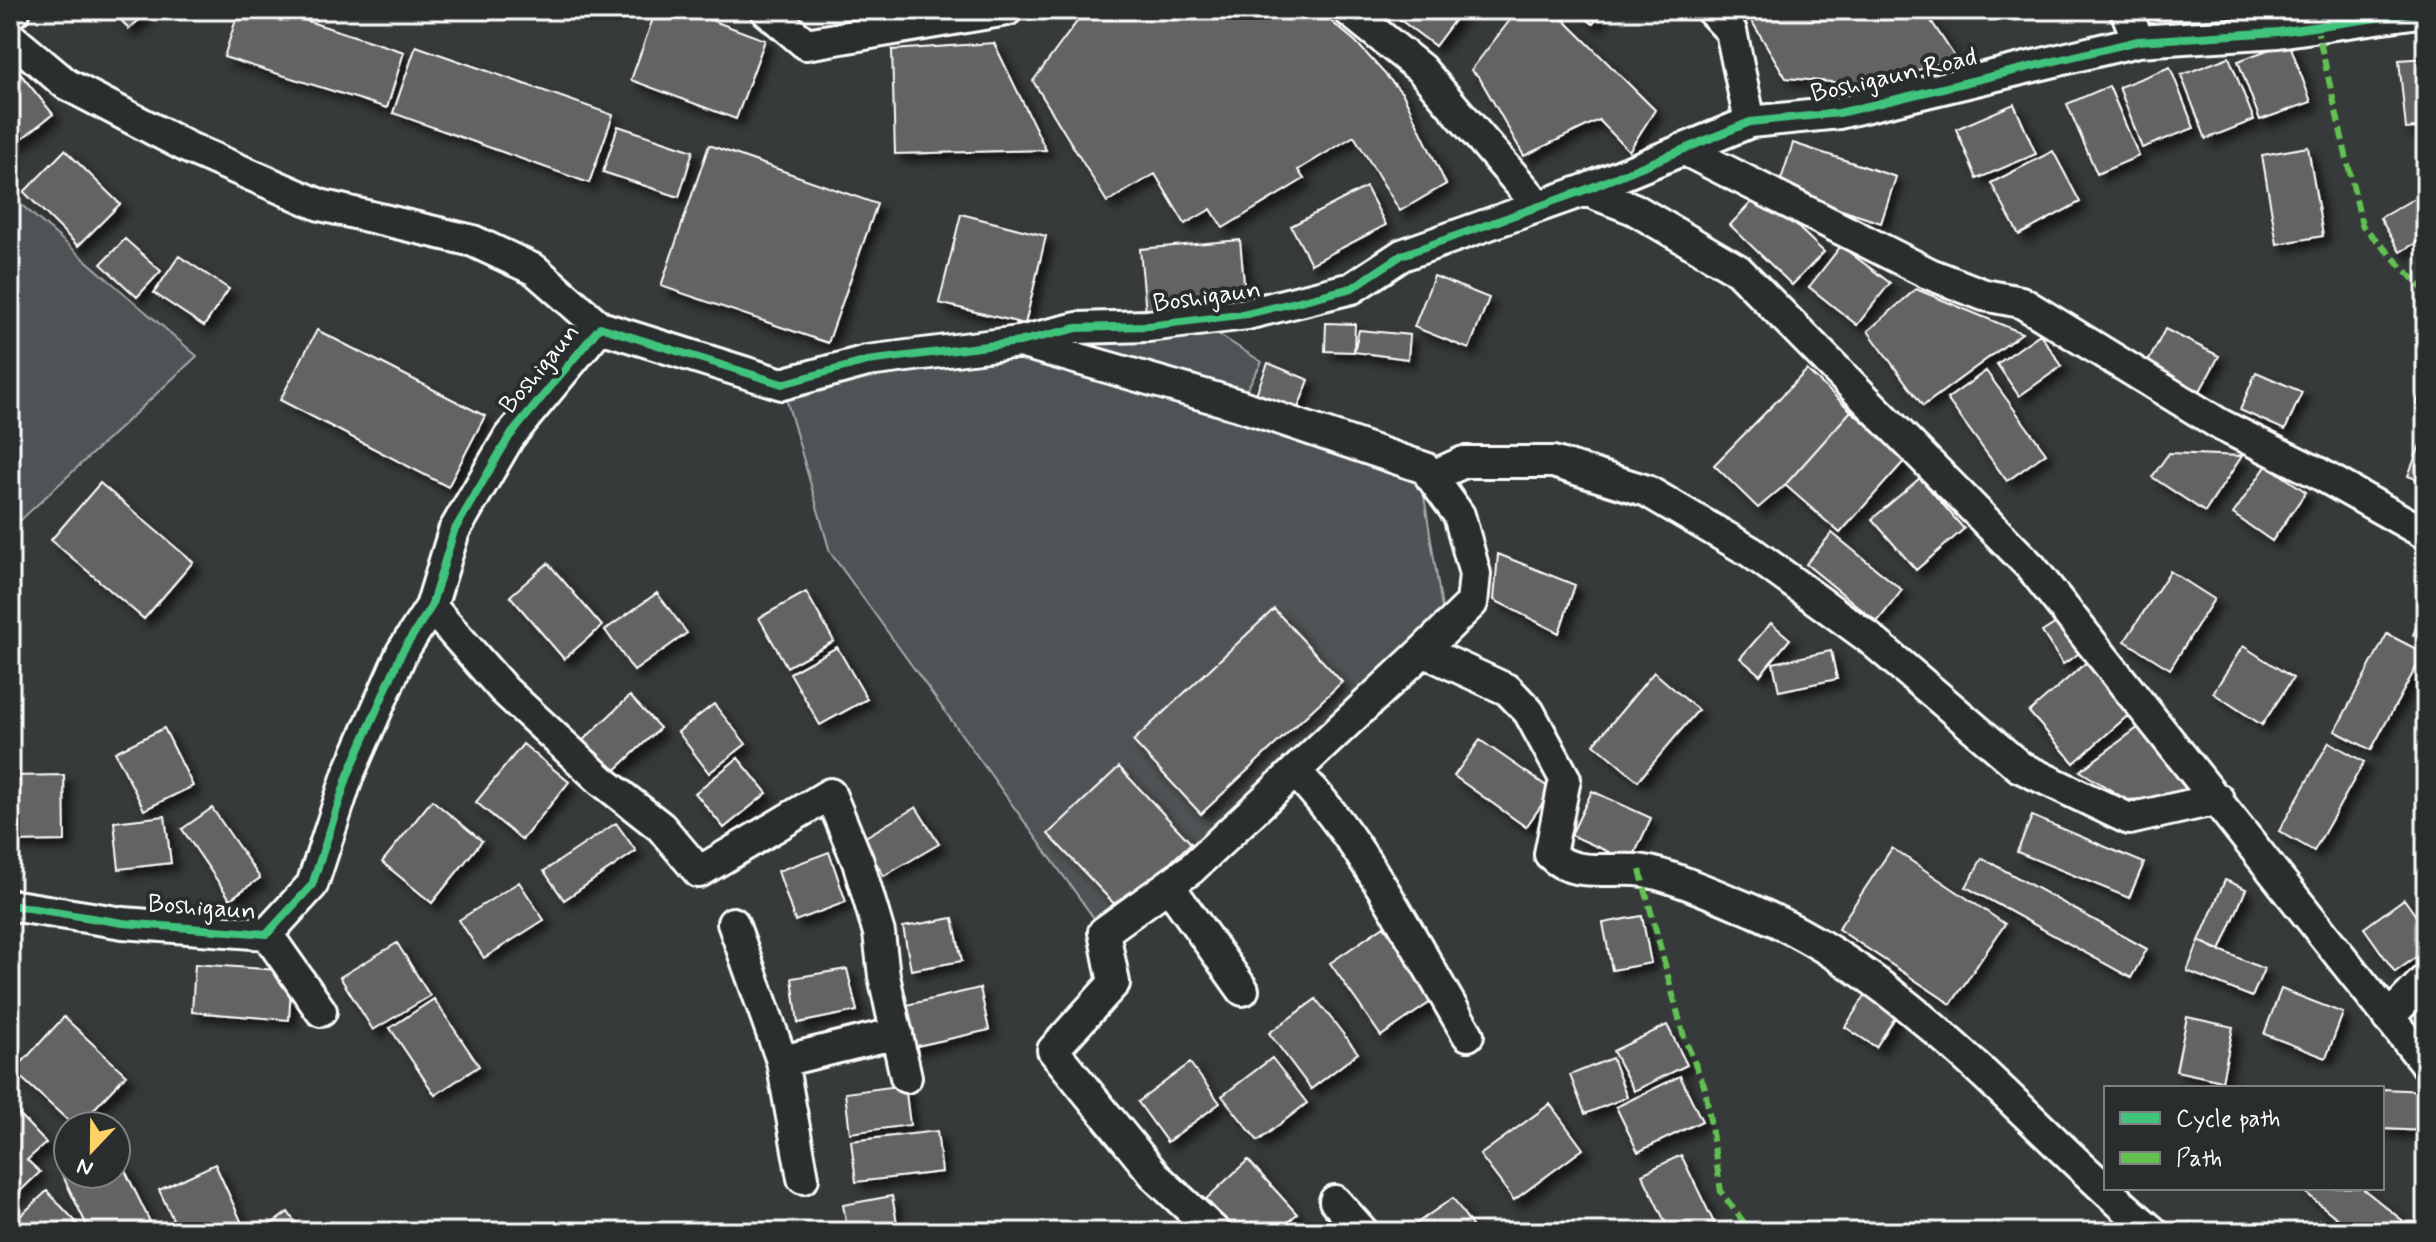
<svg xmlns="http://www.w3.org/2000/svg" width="2436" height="1242" font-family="Mynerve,sans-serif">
<defs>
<filter id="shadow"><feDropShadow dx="7" dy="7" stdDeviation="4" flood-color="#0009"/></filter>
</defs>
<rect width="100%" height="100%" fill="#373a3b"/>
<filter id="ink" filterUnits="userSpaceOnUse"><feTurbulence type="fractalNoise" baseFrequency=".0125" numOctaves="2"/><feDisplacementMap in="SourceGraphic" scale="16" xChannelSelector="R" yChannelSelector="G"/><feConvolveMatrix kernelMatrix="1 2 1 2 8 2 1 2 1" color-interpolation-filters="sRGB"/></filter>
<g filter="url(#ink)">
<!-- green -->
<path fill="#505354" stroke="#a8a9aa" stroke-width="2" d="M10,195L197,356L10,530Z
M1188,315L1262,362L1241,400L1420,471L1445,627L1104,932L830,552L782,384Z"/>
<!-- building -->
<path fill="#636465" stroke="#fff" stroke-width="2" filter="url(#shadow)" d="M112,10H150L129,29Z
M239,10H273L404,52L387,108L224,57Z
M656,10H684L765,40L736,119L631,80Z
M1115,10H1317L1355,41L1403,94L1446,184L1400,211L1354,136L1298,170L1304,179L1223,228L1211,209L1185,224L1155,174L1107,202L1033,81L1079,19Z
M1387,10H1462L1435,46Z
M1518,10H1554L1655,110L1629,151L1599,120L1524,156L1479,77L1471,70Z
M1575,10H1605L1593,24Z
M1745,10H1924L1956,59L1866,85L1786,78Z
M2289,42L2311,102L2260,120L2238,61Z
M994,43L1046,150L895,154L892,50Z
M416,46L613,115L589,183L393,113Z
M2229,57L2254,120L2206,139L2181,75Z
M2426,58V127L2406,129L2399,60Z
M10,61L53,114L10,148Z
M2170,67L2194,128L2142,148L2119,87Z
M2109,86L2139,156L2097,174L2067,104Z
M2014,104L2036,154L1977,179L1956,129Z
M618,126L693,151L679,197L603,172Z
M1793,143L1896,177L1881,223L1778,189Z
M709,145L877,204L828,343L661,286Z
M2308,147L2323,236L2277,244L2262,155Z
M65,150L120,204L78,246L24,192Z
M2053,151L2080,202L2019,235L1991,183Z
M1366,187L1386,225L1311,264L1291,226Z
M1761,192L1824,252L1792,285L1730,225Z
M2426,192V237L2400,252L2380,218Z
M961,214L1046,236L1025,324L939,303Z
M125,239L161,271L137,297L101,264Z
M1240,240L1246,305L1146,313L1140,249Z
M1841,246L1890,283L1857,325L1809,287Z
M179,256L229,289L204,326L154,293Z
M1434,276L1489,298L1469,349L1414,327Z
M1916,289L2022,333L1923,406L1868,331Z
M1326,323L1355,324L1354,352L1325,351Z
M2165,329L2219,356L2200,391L2147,364Z
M317,330L485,416L448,487L280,400Z
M1359,330L1410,335L1408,359L1354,352Z
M2040,334L2062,366L2019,396L1997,364Z
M1268,363L1309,380L1294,418L1253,402Z
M1807,370L1851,411L1785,485L1758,508L1714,465Z
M1986,371L2046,453L2007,481L1947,399Z
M2256,372L2302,392L2285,430L2240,410Z
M2426,381V408L2416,404Z
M1851,411L1906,459L1840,533L1785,485Z
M2426,430V483L2408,476Z
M2169,453L2242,456L2205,512L2152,477Z
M2267,465L2306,492L2272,541L2233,514Z
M1920,478L1964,529L1916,570L1872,519Z
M100,483L193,562L144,619L51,540Z
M1832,533L1902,590L1877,622L1806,564Z
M1498,554L1575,585L1559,633L1494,600Z
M548,563L602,626L564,659L510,596Z
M2170,571L2214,599L2170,669L2125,641Z
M806,592L834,641L787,667L759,618Z
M657,593L687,633L634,671L605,630Z
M2426,604V641L2413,635Z
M1274,609L1342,682L1201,814L1133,741Z
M2061,620L2081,652L2063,664L2042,632Z
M1771,623L1790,639L1760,675L1740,658Z
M2387,634L2424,653L2371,750L2335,731Z
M2243,646L2293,678L2262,725L2213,693Z
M837,647L867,699L820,725L790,673Z
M1831,651L1837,679L1779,691L1773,663Z
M2088,661L2133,711L2074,763L2029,712Z
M1654,672L1698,710L1638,781L1594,744Z
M630,696L660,728L609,776L579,744Z
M714,704L746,744L709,773L678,732Z
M2139,727L2191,796L2127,800L2080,771Z
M164,728L193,786L144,810L115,752Z
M1480,740L1552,790L1526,827L1454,776Z
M2329,742L2364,762L2314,851L2279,831Z
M523,744L569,782L522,840L476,802Z
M738,758L767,793L724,828L695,793Z
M1119,767L1191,843L1120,910L1048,834Z
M64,775L65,841L10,842V776Z
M1592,791L1651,818L1631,862L1571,835Z
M432,800L482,841L432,903L382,862Z
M916,807L939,844L884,876L862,839Z
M212,808L260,878L230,899L182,829Z
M165,816L171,863L119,869L114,822Z
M2032,816L2144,863L2129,898L2017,852Z
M616,823L636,851L564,900L544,871Z
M1892,848L2005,924L1951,1004L1838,929Z
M829,852L846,902L795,921L778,871Z
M1982,858L2147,949L2131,978L1966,887Z
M2225,880L2246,889L2220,951L2199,941Z
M519,882L544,920L484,958L459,920Z
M2404,899L2426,930V950L2395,972L2364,928Z
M1642,916L1651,963L1612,970L1603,923Z
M953,918L962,961L911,970L903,927Z
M1384,926L1435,999L1381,1036L1330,963Z
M2199,941L2264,969L2252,997L2187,971Z
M397,943L430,996L373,1030L340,977Z
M195,964L292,971L289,1020L192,1012Z
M847,969L857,1011L798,1023L792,978Z
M980,988L989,1030L908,1048L898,1007Z
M2281,989L2343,1013L2326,1058L2264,1034Z
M1866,994L1898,1013L1876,1047L1845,1027Z
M434,999L479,1066L435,1095L390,1028Z
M1316,999L1358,1053L1311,1089L1269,1033Z
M64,1017L126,1075L78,1126H74L14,1071Z
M2187,1017L2233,1027L2222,1081L2176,1071Z
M1667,1025L1687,1065L1634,1091L1613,1051Z
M1272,1058L1307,1103L1258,1141L1222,1096Z
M1612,1058L1627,1097L1585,1114L1570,1075Z
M1190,1063L1220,1103L1167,1142L1138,1102Z
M1680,1076L1702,1121L1638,1152L1616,1107Z
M905,1085L910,1125L850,1133L845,1093Z
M2382,1089L2426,1091V1131L2382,1129Z
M1550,1104L1583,1149L1514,1200L1480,1155Z
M10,1105L46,1143L27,1160L40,1172L10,1201Z
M937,1131L942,1172L856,1182L851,1141Z
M116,1152L155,1232H90L56,1162L68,1156V1174H116Z
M1681,1155L1717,1229L1711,1232H1670L1642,1174Z
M1248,1160L1297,1214L1277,1232H1237L1206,1199Z
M215,1164L246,1232H179L159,1190Z
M2300,1188H2362L2413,1229L2354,1232Z
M47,1191L77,1223L67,1232H32L18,1218Z
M892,1196L897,1223L848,1232L843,1205Z
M1453,1198L1476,1232H1404Z
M288,1212L302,1232H261Z
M2319,1220L2333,1232H2309Z
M1735,1223L1739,1232H1714Z"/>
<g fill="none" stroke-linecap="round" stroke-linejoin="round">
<defs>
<path id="minor" d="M766,10L806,44L1007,10
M1348,10L1421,69L1538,205
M1711,10L1731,31L1750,122
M2126,10L2138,41
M10,14L15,10
M10,37L66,84L189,148L320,205L473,241L535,270L600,327
M1683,149L1930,274L1984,295L2021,302L2221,425L2316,472L2426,534
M1585,190L1634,209L1738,270L2032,568L2426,1064
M1020,342L1239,405L1425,468L1459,515L1475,574L1472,603L1423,651L1191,869L1104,932L1114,983L1053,1050L1157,1178L1215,1232
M1431,477L1464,462H1553L1647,491L1751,552L1868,637L2020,767L2129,819L2218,799
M431,607L504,690L601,780L661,827L699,872L830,794L858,862L879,933L884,976L906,1077
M1423,651L1508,690L1529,712L1565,779L1550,854C1572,877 1606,868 1636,870C1666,872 1727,900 1756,912C1914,980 2025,1124 2153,1232
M1295,771C1367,846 1415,947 1468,1035
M1169,886L1243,990
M10,905L123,923L267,934L312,885L348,775L402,652L431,607L454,531L509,437L600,327L782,384L867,361L1019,342L1077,328L1148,326L1247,314L1352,288L1402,255L1585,190L1750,122L1839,113L2138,41L2278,32L2426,11
M733,923L782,1061L897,1033
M267,934L321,1011
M2388,1018L2426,979
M782,1061L803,1178
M1335,1201L1363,1232"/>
</defs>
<!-- minor casing -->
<use href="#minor" stroke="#fff" stroke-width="36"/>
<!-- minor -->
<use href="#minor" stroke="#2a2d2e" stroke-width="30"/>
<!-- quiet -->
<path stroke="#63c152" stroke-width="6" stroke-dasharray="12 6" stroke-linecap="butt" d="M2316,24L2362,225L2426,292
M1640,870L1684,1037L1705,1088L1721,1192L1751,1232"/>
<defs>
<path id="cycleway" d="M10,905L123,923L267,934L312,885L348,775L402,652L431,607L454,531L509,437L600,327L782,384L867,361L1019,342L1077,328L1148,326L1247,314L1352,288L1402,255L1585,190L1750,122L1839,113L2138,41L2278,32L2426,11"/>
</defs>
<!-- cycleway casing -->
<use href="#cycleway" stroke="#2a2d2e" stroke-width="13"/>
<!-- cycleway -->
<use href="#cycleway" stroke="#40c37c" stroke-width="8"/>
</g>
</g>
<g text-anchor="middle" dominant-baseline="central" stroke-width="8" stroke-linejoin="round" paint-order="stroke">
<!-- street labels -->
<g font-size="26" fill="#fff" stroke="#2a2d2e">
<text transform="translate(1894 76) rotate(-13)">Boshigaun Road</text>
<text transform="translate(1207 297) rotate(-8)">Boshigaun</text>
<text transform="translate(540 369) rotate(-50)">Boshigaun</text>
<text transform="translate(202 908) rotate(4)">Boshigaun</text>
</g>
</g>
<!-- margin -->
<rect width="2436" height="1242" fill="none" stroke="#2a2d2e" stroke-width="40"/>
<rect x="20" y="20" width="2396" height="1202" fill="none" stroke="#fff" stroke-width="3" filter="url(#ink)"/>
<!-- legend -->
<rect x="2104" y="1086" width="280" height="104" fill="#2a2d2e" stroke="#7f8182" stroke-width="2"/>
<rect x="2120" y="1112" width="40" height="12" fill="#40c37c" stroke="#7f8182" stroke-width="2"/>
<text x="2176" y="1126" font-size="24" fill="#ffffff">Cycle path</text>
<rect x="2120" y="1152" width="40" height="12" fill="#63c152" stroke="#7f8182" stroke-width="2"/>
<text x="2176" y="1166" font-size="24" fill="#ffffff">Path</text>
<!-- north arrow -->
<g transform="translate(92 1150) rotate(202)"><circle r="38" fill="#2a2d2e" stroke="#7f8182" stroke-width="2"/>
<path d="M0-6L14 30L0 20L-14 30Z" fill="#ffd166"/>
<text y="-12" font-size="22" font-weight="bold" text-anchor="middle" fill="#ffffff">N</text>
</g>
</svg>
